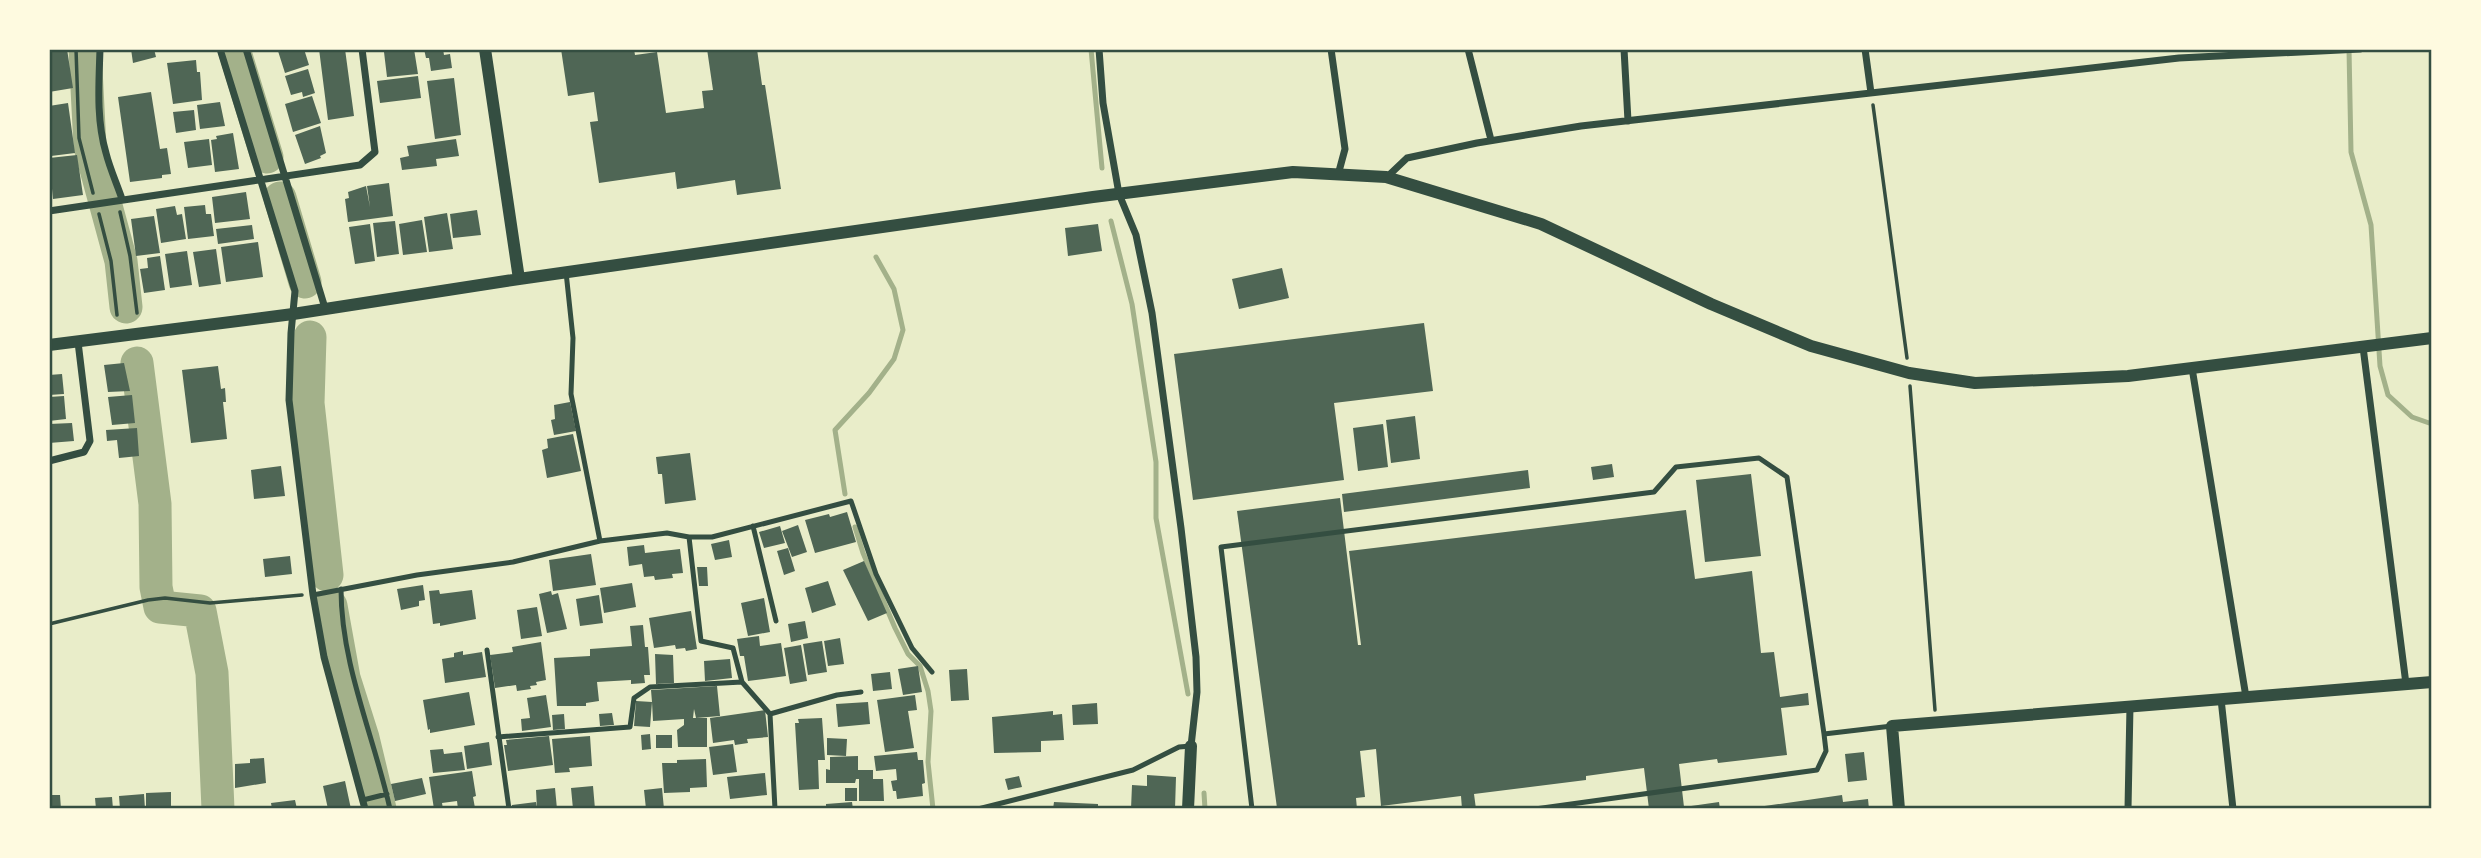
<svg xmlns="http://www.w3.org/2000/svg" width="2481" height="858" font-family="Quicksand,sans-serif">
<rect width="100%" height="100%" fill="#e9edc9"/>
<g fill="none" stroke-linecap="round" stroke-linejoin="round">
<!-- stream -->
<path stroke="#a3b18a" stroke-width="5" d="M1091,49L1102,168
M2349,49L2351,152L2371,225L2380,366L2388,395L2412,417L2432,424
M1111,221L1132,304L1156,462V518L1188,694
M845,494L835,430L869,393L894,359L903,330L894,289L876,257
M855,527L863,553L895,628L908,654L920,666L928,691L931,711L928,762L933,809
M1204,793L1205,809"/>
<!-- river -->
<path stroke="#a3b18a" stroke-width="33" d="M85,49L90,147L121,261L126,307
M234,49L267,157
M280,198L305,282
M310,337L308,403L327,575
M137,363L155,504L156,587L160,607L200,611L212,673L218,809
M331,606L344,678L363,738L380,809"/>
</g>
<!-- building -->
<path fill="#4f6655" d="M49,49H67L73,88L49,92Z
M131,49H154L156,57L133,63Z
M286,49H304L309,65L285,73L278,51Z
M319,49H345L354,116L328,120Z
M403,49H414L418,74L387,77L384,52Z
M424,49H443L444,55L450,54L452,68L431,71L429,58H426Z
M561,49H634L635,55L657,52L666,113L704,108L702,91L713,90L707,49H757L762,85H765L781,189L737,195L735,180L677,189L675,172L599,183L590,122L598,121L594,92L568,96Z
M196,60L197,72H200L202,100L173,104L167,63Z
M308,69L315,93L303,97L302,92L291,95L285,76Z
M418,76L421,98L380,103L377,81Z
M454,78L461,135L435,139L427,81Z
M151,92L160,149L167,148L171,174L162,175V178L130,182L118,97Z
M312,96L321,123L293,132L285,104Z
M220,102L225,126L200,129L197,105Z
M68,103L75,153L51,156L49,106Z
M194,110L196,130L176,133L173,112Z
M320,126L326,153L320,156L321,158L305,164L295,135Z
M233,133L239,169L215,172L211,140L217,139L216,136Z
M209,139L212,165L188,168L184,142Z
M456,139L459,156L436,159L437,166L402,170L400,158L409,156L407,146Z
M77,155L83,195L53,199L49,158Z
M389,183L393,216L348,222L345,199L349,198L348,192L366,186L370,207L367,186Z
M246,192L250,219L215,223L212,197Z
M205,205L206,214H211L214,236L188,239L184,207Z
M175,206L177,215L182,214L186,239L161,243L156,209Z
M477,210L481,235L453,238L450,214Z
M447,213L453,249L429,252L424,217Z
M154,216L160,253L136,256L131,219Z
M422,220L427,252L403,255L399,224Z
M395,221L399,254L377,257L373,223Z
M370,224L375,261L355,264L349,227Z
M1098,224L1102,251L1068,256L1065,228Z
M252,225L254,239L218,244L216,229Z
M258,242L263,277L226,282L221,247Z
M216,249L221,284L199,287L193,252Z
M187,251L192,285L170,288L165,254Z
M160,256L165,290L144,293L140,269L148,268L147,258Z
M1282,268L1289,298L1239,309L1232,279Z
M1424,323L1433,391L1334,403L1344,480L1193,500L1174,354Z
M124,363L130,391L108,392L104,365Z
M218,366L221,389L225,388L226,402H223L227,439L191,443L182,370Z
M62,374L64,394L49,395V375Z
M132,395L135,423L112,425L108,397Z
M64,396L66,419L49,421V397Z
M570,402L576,431L554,435L551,420L555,419L554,405Z
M1415,416L1420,459L1391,463L1386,420Z
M72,423L74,441L49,443V424Z
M1383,424L1388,467L1358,471L1353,428Z
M137,428L139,456L119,458L117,440L107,441L106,430Z
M573,434L581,471L547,478L542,450L548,448L547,439Z
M690,453L696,500L665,504L662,474H658L656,457Z
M1612,464L1614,477L1593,480L1591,467Z
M281,466L285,496L254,499L251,470Z
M1528,470L1530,488L1344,512L1342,494Z
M1751,474L1761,556L1705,562L1696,480Z
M1340,498L1358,645H1361L1349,551L1686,510L1695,579L1752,571L1761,653L1774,652L1780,697L1808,693L1809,705L1781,708L1787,755L1718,763L1717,759L1679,764L1684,807L1719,802L1720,809H1649L1644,768L1586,776V780L1474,794L1476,809H1462L1461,796L1381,806L1376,749L1360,751L1365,797L1356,798L1357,809L1277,808L1237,511Z
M847,512L856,542L815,553L805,520L829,514L830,517Z
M798,525L807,552L792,557L782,531Z
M780,526L785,543L764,548L759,532Z
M729,540L732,557L715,560L711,544Z
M644,545L645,553L680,549L683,573L672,574L673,578L655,580L654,576L644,577L642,564L629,566L627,547Z
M788,548L795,571L784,575L777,551Z
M591,554L596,585L553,591L549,560Z
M290,556L292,574L265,577L263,559Z
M864,561L887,613L868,621L843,570Z
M697,567H707L708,586H699Z
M828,581L836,605L812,613L805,588Z
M632,583L636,607L604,613L600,588Z
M423,585L425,600L419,601V606L401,610L397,589Z
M439,590L440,594L472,590L476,619L440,626V623L433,624L429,591Z
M551,591L552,595L558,593L567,629L547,633L539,594Z
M599,595L603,623L580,626L576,599Z
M764,598L770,632L748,636L741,603Z
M537,607L542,636L521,639L517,610Z
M691,611L697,649L686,651L685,648L676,649L675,645L654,648L649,618Z
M805,621L808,638L791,642L788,624Z
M643,625L645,647H648L650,675H644L645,683L631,684V680L597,682L599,701L586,703V706H557L554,658L590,656V649L632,646L630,626Z
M759,636L760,646L781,643L786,676L748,681L744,656H740L737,639Z
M840,638L844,664L828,666L824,641Z
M822,641L827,672L808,675L803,644Z
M541,642L546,680L536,682L537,685L530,686L531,689L517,691L516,685L495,688L490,655L513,652L512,647Z
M801,645L807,681L790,684L784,648Z
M463,651V655L482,652L486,677L445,683L442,659L454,657V653Z
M655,654L673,655L674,683L656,684Z
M730,659L732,678L705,681L704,661Z
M918,666L922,692L903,695L898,669Z
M967,669L969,700L951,701L949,670Z
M890,672L892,689L873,691L871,674Z
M717,686L720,716L696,718L694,709L693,718H707V747H678L677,730L684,725V719L653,721L652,702L650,727L634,726L636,701L652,702L651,690Z
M469,692L475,725L430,733V729L428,730L423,700Z
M546,695L551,727L522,731L521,719L530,718L527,698Z
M915,695L917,710L908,711L914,748L885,752L877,700Z
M868,702L870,724L838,727L836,704Z
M1097,703L1098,724L1073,725L1072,705Z
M765,710L768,737L747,739L748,743L735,745L734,740L713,743L710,718Z
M1053,711V715L1062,714L1064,740L1041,741V752L994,753L992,717Z
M612,713L614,725L600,726L599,714Z
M564,714L565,729L553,730L552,715Z
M822,718L825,760H818L819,789L799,790L795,723H799L798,719Z
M650,734L651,749L642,750L641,735Z
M656,735H672V748H656Z
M549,736L553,765L508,771L504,745H507L506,740Z
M590,736L592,766L569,768L570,772L555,773L552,739Z
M827,738L847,739L846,756L827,755Z
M489,742L492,765L467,769L464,746Z
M733,744L737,772L713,775L709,747Z
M443,749L444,754L462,752L465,770L433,773L430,750Z
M917,752L918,760H923L925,783L922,784L923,796L897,799L896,791H893L891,781L897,780L896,769L876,771L874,756Z
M1864,752L1867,780L1848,782L1845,754Z
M858,756V770H873V779H883L884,801H859V779H856L855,783H826V769L830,770V757Z
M264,758L266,783L235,788V764L250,763V759Z
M706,759L707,787L690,788V792L664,793L662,763H677V760Z
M472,771L476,796L473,797L475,808L458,809L457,801L442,803L443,809H434L429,777Z
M765,773L767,795L730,799L727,777Z
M1147,775L1176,777L1175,809H1131L1132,785L1147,786Z
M1019,776L1022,787L1008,790L1005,779Z
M422,778L426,794L395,801L391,784Z
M345,781L351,809H328L323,786Z
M593,786L595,809H573L571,788Z
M555,788L557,809H537L536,790Z
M662,788L664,809H646L644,790Z
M845,788H857V801H845Z
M171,792V809H146V793Z
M144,794L145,809H120L119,796Z
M49,795H60L61,809H49Z
M1842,795L1843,802L1868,799L1869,809H1744Z
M112,797L113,809H96L95,798Z
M295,800L297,809H272L271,803Z
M536,802L537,809H512V805Z
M852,802L853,809H826V804Z
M1054,802L1098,804V809H1053Z"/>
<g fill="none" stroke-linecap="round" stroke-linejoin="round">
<!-- path -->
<path stroke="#344e41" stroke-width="3.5" d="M76,49L79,138L93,193
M1873,105L1907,358
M120,212L130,256L137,313
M99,214L111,261L117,315
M1910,386L1935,710
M49,624L148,600L165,598L210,603L302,595"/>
<!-- service -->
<path stroke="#344e41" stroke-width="5" d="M566,272L573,338L571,394L600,541
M753,526L776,621
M689,537L701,641L733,648L742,682L770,714L775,809
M341,589C341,665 374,736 390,809
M313,595L417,575L513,562L600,541L667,533L689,537H712L851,501L876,574L912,648L932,672
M487,650L509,809
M770,714L837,695L861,692
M1824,734L1892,726
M498,737L630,727L634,698L650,687L742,682
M363,800L387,794
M978,809L1133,770L1179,747L1191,746
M1252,809L1221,547L1654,492L1676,467L1759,458L1787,477L1824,734L1826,751L1817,770L1535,809"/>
<!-- minor -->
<path stroke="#344e41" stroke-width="7" d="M100,49C99,83 96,119 106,153C110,169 117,184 122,199
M220,49L295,291L291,333L289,400L313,595L324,657L365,809
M246,49L325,308
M1099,49L1103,103L1119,194L1136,235L1152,313L1181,528L1196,657L1197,692L1191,746
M1331,49L1345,149L1338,175
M1468,49L1491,140
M1624,49L1628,121
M1865,49L1871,93
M1387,177L1407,158L1477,143L1581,126L2179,58L2360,49
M49,211L360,165L375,152L362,49
M2363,347L2406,684
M2192,368L2246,697
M49,461L84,452L90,441L78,342
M2221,699L2233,809
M2128,809L2130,706"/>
<!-- tertiary -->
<path stroke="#344e41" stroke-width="12" d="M485,49L519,279
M49,345L293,314L519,279L1093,197L1293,172L1386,177L1541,224L1711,304L1811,346L1909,373L1975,383L2128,376L2432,338
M1188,809L1191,746
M1899,809L1892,726L2432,682"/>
</g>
<!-- border -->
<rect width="2481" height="858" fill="none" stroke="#fefae0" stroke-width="102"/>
<rect x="51" y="51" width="2379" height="756" fill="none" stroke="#344e41" stroke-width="2.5"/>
</svg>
